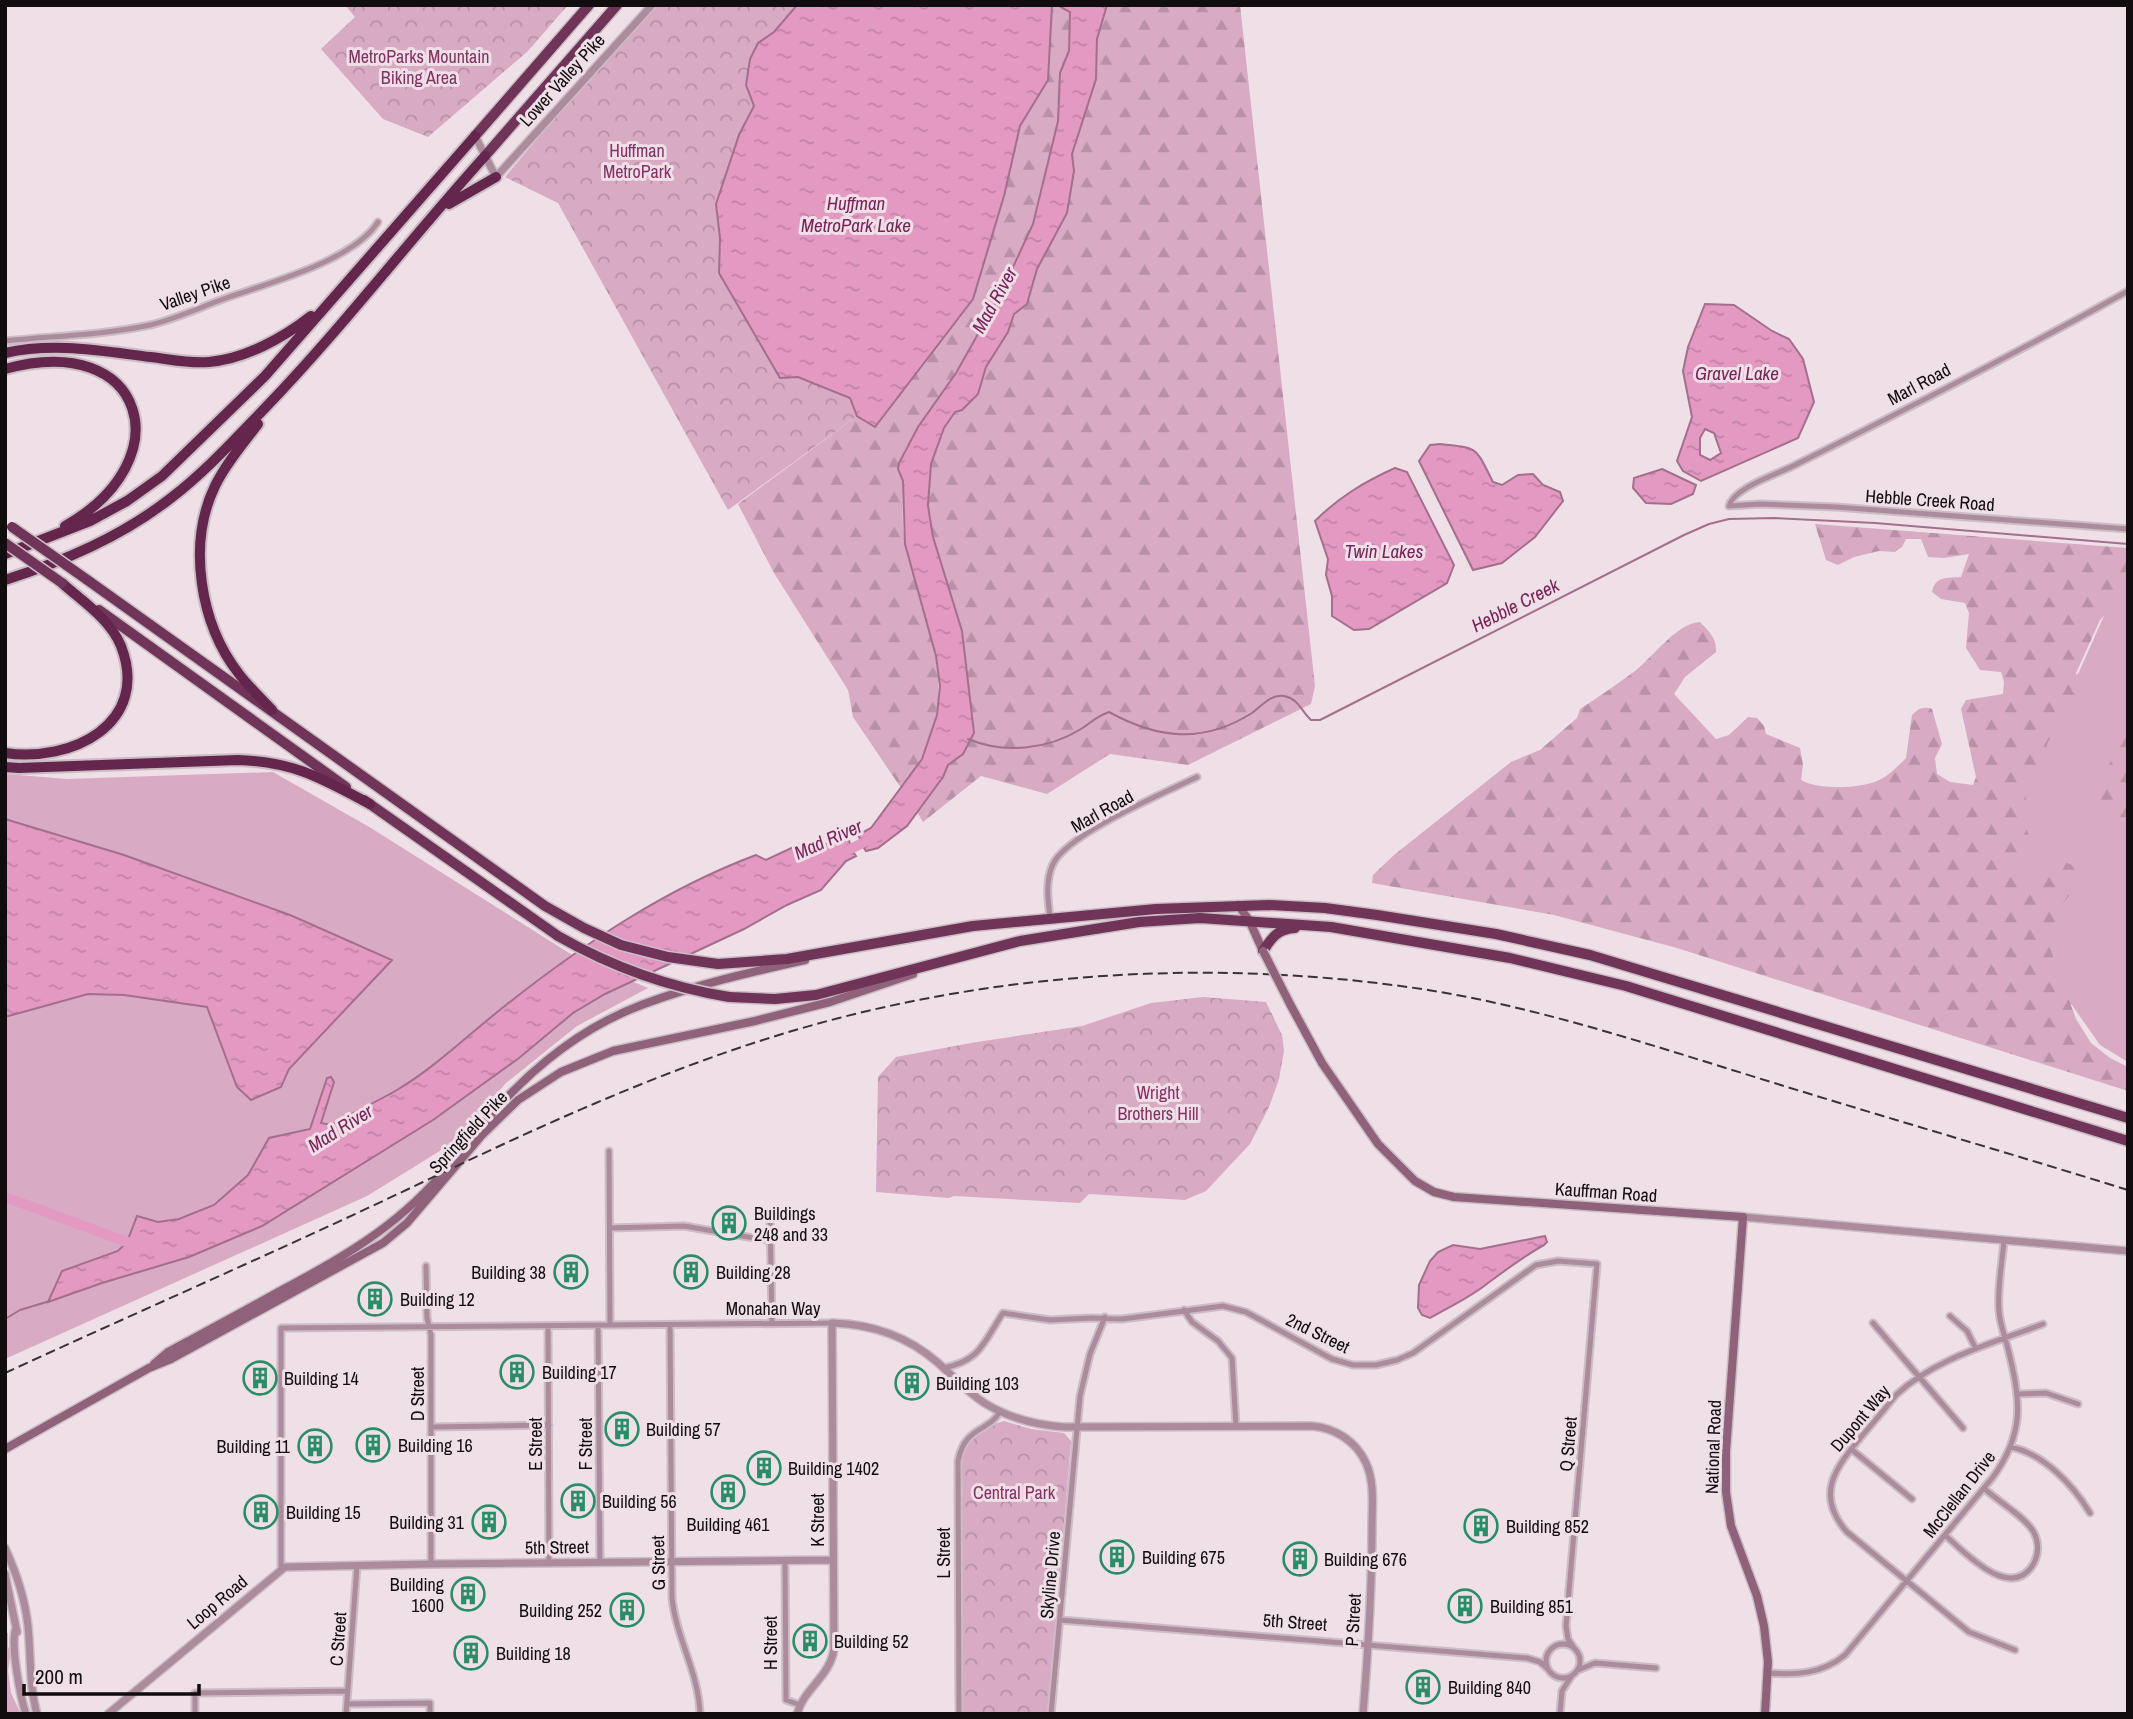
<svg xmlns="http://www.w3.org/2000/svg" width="2133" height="1719" font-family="'Archivo Narrow',sans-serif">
<defs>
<pattern id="forest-firs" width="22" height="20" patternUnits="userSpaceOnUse" patternTransform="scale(1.75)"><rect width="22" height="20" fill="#d8aac3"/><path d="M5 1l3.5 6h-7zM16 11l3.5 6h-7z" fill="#b891a6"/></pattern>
<pattern id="park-crowns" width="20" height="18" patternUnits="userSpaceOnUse" patternTransform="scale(1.75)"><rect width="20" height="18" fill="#d8aac3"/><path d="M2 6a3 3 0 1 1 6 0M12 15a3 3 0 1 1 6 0" fill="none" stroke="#b891a6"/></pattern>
<pattern id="water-ripples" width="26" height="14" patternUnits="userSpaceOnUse" patternTransform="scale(1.75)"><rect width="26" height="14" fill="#e399c2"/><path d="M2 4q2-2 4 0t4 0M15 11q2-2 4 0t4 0" fill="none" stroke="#c283a6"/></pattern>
</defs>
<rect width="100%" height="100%" fill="#efdfe7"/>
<!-- green -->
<path fill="#d8aac3" d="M2128,562V1062L2100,1045L2072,1005L1983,980L2001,878L2047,716L2079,672Z
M273,772L371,828L577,958L648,988L577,1026L506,1083L456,1141L367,1196L5,1359V774L67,779Z
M5,1632L8,1633V1647L11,1650L8,1671L11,1693L21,1714H5Z"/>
<!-- forest -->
<path fill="url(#forest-firs)" d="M1052,5L1071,12L1069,51L1060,73L1058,121L1033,224L1000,295L956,373L904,451L900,476L903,481C903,502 901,524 906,545C923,623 960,677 922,757C917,768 908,778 901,788L853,717L848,690L774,573L738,504L857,416L876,426L973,299L1004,196L1020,126L1048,80Z
M1107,5H1240L1315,686L1311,704L1188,765L1110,754L1047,794L981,776L923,822L917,812L943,777L948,765L963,754L973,733L962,631L933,537L930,519L928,505L931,464L944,428L955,412L962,410L978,394L986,367L1012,323L1014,314L1027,304L1037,269L1067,213L1074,171L1072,154L1096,79L1097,39Z
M1815,524L2128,548V587L2124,595L2100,620L2076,673C2089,707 2062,716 2048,742C2045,748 2044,756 2042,763C2039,770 2034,775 2031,781C2025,791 2025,807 2025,818C2025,829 2032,839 2030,850C2026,865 2015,862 2024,884L2033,887L2043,881L2056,863C2069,861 2074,865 2082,875L2079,883L2061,906L2050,948L2076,1019L2091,1043L2110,1058L2128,1067V1091L1677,948L1554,915L1372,883L1373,875L1394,855L1511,762L1540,750L1577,718L1580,709C1599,697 1617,684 1635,671C1653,657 1677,623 1700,622C1709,631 1717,639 1716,652L1685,677L1674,694L1716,739L1729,735L1748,717L1757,718L1764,726L1766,734L1800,748L1803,765L1801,780C1818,790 1862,789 1879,780C1890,775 1898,766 1906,758L1912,715C1918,708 1924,706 1932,709L1942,744L1935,758L1937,774L1950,782L1973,785L1976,777L1961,709L1966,700L2003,694L2004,682L2001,672L1980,670L1966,648L1969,613L1965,603L1941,599L1932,592C1935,576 1947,578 1961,577L1969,554L1944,558L1928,557L1921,539H1906L1902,547L1895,552L1879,551L1854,557L1838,565L1826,560Z
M2128,730V827C2119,818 2102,807 2098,795C2094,780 2123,747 2128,730Z"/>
<!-- park -->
<path fill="url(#park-crowns)" d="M345,5H568L528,51L428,137L383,119L321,49L355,17Z
M649,5H797L774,32L758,43L746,85L754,106L739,135L716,204L720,238L719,273L798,377L850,398L857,416L728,510L558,203L505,177Z
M1203,997L1266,1002L1282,1035L1284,1051L1279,1079L1269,1107L1250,1144L1206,1191L1185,1200L1089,1194L1080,1203L954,1196L949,1198L876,1192L878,1077L896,1057L971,1043L1082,1026L1151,1003Z
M1004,1421L1031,1429L1064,1433L1071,1441L1048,1714H962L961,1461C966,1439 982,1427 1004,1421Z"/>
<!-- water -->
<path fill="url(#water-ripples)" stroke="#a46f8c" stroke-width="2" fill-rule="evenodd" d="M797,5H1052L1048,80L1020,126L1004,196L973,299L875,427L857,416L850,398L798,377L780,378L719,273L720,238L716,204L739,135L754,106L746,85L750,59L758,43L774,32Z
M1057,5H1107L1097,39L1096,79L1072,154L1074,171L1067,213L1037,269L1027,304L1014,314L1008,332L986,367L978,394L962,410L955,412L944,428L931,464L928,505L930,519L933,537L962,631L974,733L963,754L948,765L943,777L907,826L878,848L866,851L864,848L869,844L863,845L862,841L866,838L860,839L858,835L871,828L922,759L937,715L940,686L936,656L905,544L903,481L898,469L899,463L918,427L956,373L1000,295L1033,224L1058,121L1060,73L1069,51L1070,12Z
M1705,304L1734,305L1772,331L1789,339L1803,359L1814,402L1798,438L1701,481L1683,471L1677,461L1692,417L1683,371L1688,347ZM1705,429L1714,433L1721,453L1710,460L1700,455V438Z
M1440,444C1480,448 1475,447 1493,482L1502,485L1518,475L1533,474L1543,485L1560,492L1563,501L1535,537L1502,563L1473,570L1419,461L1430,445Z
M1395,468L1407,472L1454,565L1447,583L1369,629L1354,630L1332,616V596L1326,575L1328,559L1315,521C1339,497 1364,482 1395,468Z
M1662,469L1696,485L1693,494L1671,504L1646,503L1633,488L1634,478Z
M5,819L124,855L290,915L392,960L289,1069L281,1087L251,1100L237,1087L207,1007L124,995L88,994L5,1017Z
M849,840L850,844L844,848L852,846L853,850L847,854L854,853L856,856L846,861L821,890L787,905L744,929L605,994L573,1013L519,1058L433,1120L262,1226L189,1257L102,1283L48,1302L62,1271L118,1251L127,1242L137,1216L158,1222L179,1219L214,1205L248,1175L269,1138L310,1129L327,1078L331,1077L334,1082L321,1123L331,1125C353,1113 376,1102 397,1090C437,1066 470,1033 506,1005C582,945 665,889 756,855L766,860L802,843L835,844Z
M1545,1236L1547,1242L1544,1245C1524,1256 1507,1269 1488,1283C1471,1297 1449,1307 1430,1318L1422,1315L1418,1308L1419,1285L1430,1261L1438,1252L1453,1245L1480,1249Z"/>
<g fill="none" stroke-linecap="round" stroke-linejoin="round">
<!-- stream -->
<path stroke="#a46f8c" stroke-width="2" d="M968,739C1004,754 1047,750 1081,729C1092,722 1095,717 1109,712C1158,739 1203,744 1252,713C1262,706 1270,694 1284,696C1299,699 1301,711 1311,720H1320L1684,535L1709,524L1729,519L1774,518L1875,523L2128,544
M5,1319L20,1310L50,1301"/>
<!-- river -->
<path stroke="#e399c2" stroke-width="10" d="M842,853L875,837
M5,1197L127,1242H140"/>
<defs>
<path id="minor" d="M2128,291C2018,352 1907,409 1795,465C1778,474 1733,488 1729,506L1760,504L1836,507L2128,529
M5,341C53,336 103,335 150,325C176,319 201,307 226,298C269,283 353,261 378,222
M1050,918C1048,901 1045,881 1053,864C1067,834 1164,793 1197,777
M609,1151L610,1325
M770,1212L772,1324
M610,1228L684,1226L771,1241
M426,1266L427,1318L431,1335V1564
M1184,1310L1192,1322L1218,1341L1232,1358L1236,1426
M1950,1316L1967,1331L1976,1349
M1873,1323L1963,1428
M598,1325L600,1562
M670,1325L672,1598C676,1638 699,1673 700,1714
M548,1326L549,1562
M944,1368C981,1360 983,1343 1003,1313L1050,1320L1091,1318L1122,1319L1223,1306L1246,1312L1332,1359L1353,1365H1376L1397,1360L1413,1353L1536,1265L1558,1261L1597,1264L1566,1626L1568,1639L1574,1648
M2018,1394L2046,1393L2078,1404
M431,1427L549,1425
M2011,1447C2044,1454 2073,1485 2090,1513
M1851,1449L1912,1499
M1945,1535C1965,1553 2012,1603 2034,1563C2039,1553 2039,1541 2033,1531C2024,1516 1997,1501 1984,1488
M785,1561L786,1700L800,1705
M281,1569V1328L832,1323
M1060,1620L1527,1658L1540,1662L1548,1669
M1546 1661a17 17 0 1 1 34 0a17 17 0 1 1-34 0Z
M2015,1650L1969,1632L1847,1532C1814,1495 1836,1467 1861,1437C1873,1423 1885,1409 1896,1395C1935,1358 1994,1343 2043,1324
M1578,1670L1595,1663L1656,1668
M1768,1673C1796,1675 1822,1674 1845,1655L1993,1477C2025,1433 2021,1399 2008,1349C2005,1337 2000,1324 1999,1311C1997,1289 2002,1264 2004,1241
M347,1704L430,1703V1714
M195,1714V1693L348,1691
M346,1714L357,1566
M959,1714L958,1461C965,1425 990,1432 1000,1411
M1051,1714L1080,1396L1090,1354L1105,1317
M1560,1714L1562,1691L1571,1677"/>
<path id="tertiary" d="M475,136L496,177L652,5
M1743,1217L2128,1251
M5,1548C16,1572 25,1599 28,1626C31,1656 29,1685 37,1714
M5,1574L17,1632
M16,1628C10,1643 20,1696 26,1714
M108,1714L285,1567L431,1564L833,1560
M797,1714C804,1688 830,1677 834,1649L832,1323C870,1324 907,1336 937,1362C953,1376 967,1392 986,1404C1011,1419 1036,1425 1064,1427L1312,1426C1335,1428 1356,1441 1366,1463C1375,1483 1372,1506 1372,1527C1372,1589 1368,1652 1363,1714"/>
<path id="secondary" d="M1238,905L1249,920L1263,951
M1290,1004L1322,1063L1378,1144L1415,1181L1434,1192L1454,1197L1743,1217L1726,1451V1492L1731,1526L1757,1596L1764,1626L1768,1662L1765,1714
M469,1142C514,1083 573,1030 644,1004C695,985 751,972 805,960
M154,1364L168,1352C205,1332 243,1312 280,1291C339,1260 396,1227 440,1176
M5,1449L149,1368L171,1359L383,1243L407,1223L482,1135L518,1100L561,1072L613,1051L755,1021L830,1002L913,974"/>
<path id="trunk" d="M475,136L589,5
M485,156L617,5
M86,579L545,906L584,928L621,945L668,957L718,964L787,959L973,926L1156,909L1269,905L1325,908L1377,915L1496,934L1590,955L2128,1118
M99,610L346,787
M364,800L558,936
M1263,951C1272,937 1278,929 1295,928
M729,997L775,999L816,995L1020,941L1139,922L1200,918L1331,927L1510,958L1626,986L2128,1141"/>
<path id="motorway" d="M449,204L496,177
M5,353C54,342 101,351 150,357C169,359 189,364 209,362C245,359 283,338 311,316
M5,369C146,330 183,460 65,526
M258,424C243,444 226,463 215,486C187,544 200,624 239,674C249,687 261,698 272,710
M5,554L90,521L127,501L162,476L265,376L475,136
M5,580C64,561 121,537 171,498C206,471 235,439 266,407C343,327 411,238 485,156
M5,753C71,763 151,724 121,646C110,619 83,602 62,583
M5,767L19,768L238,760C295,762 321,778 370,804"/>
</defs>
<!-- minor casing -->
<use href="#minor" stroke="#cbbdc4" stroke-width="9"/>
<!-- tertiary casing -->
<use href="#tertiary" stroke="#cbbdc4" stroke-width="10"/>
<!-- secondary casing -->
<use href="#secondary" stroke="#cbbdc4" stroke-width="11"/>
<!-- trunk casing -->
<use href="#trunk" stroke="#cbbdc4" stroke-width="13"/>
<!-- motorway casing -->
<use href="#motorway" stroke="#cbbdc4" stroke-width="14"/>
<!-- minor -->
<use href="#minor" stroke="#ac8b9d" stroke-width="5"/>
<!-- tertiary -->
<use href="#tertiary" stroke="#ac8b9d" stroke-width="7"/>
<!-- secondary -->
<use href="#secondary" stroke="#8f617a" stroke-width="8"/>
<!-- trunk -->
<use href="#trunk" stroke="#6f3458" stroke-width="10"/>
<!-- motorway -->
<use href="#motorway" stroke="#65264d" stroke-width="10"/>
<!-- rail -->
<path stroke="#3a3336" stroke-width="2" stroke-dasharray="10 5" stroke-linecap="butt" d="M5,1373C144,1309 285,1248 423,1182C557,1118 695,1055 839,1018C1029,969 1234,960 1428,990C1535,1007 1638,1041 1742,1073C1870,1113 1999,1150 2128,1190"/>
<defs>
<path id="secondary-bridge" d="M1263,951L1290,1004"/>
<path id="trunk-bridge" d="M12,527L86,579
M5,543L62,583
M558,936C612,967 668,987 729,997"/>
</defs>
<!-- secondary-bridge casing -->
<use href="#secondary-bridge" stroke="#cbbdc4" stroke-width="11" stroke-linecap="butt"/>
<!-- trunk-bridge casing -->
<use href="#trunk-bridge" stroke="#cbbdc4" stroke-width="13" stroke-linecap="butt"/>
<!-- secondary-bridge -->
<use href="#secondary-bridge" stroke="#8f617a" stroke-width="8"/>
<!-- trunk-bridge -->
<use href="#trunk-bridge" stroke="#6f3458" stroke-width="10"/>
</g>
<!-- icons -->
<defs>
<symbol id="building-ring" viewBox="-11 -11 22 22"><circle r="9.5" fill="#efdfe7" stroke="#2a8d68" stroke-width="1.5"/><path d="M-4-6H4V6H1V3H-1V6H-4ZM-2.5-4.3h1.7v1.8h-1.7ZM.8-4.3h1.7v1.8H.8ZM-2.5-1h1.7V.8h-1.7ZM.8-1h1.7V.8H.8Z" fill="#2a8d68"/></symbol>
</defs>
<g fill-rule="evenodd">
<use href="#building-ring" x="710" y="1204" width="38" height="38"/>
<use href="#building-ring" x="552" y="1253" width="38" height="38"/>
<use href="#building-ring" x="672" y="1253" width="38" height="38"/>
<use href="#building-ring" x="356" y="1280" width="38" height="38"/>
<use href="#building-ring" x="498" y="1353" width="38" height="38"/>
<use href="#building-ring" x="241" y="1359" width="38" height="38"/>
<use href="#building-ring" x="893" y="1364" width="38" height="38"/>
<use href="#building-ring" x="603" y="1410" width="38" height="38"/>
<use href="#building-ring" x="354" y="1426" width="38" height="38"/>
<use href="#building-ring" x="296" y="1427" width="38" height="38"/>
<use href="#building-ring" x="745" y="1449" width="38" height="38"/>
<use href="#building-ring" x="709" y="1473" width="38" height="38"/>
<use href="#building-ring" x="559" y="1482" width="38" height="38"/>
<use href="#building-ring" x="242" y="1493" width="38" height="38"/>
<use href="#building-ring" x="470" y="1503" width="38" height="38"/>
<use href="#building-ring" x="1462" y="1507" width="38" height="38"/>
<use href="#building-ring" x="1098" y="1538" width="38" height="38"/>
<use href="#building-ring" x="1281" y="1540" width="38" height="38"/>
<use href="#building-ring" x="449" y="1575" width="38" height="38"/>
<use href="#building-ring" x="1446" y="1587" width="38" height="38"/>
<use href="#building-ring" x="608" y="1591" width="38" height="38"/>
<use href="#building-ring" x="791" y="1622" width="38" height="38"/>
<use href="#building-ring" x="452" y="1634" width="38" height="38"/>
<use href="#building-ring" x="1404" y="1668" width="38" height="38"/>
</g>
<g text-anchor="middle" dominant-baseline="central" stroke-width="6" stroke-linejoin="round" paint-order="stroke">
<!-- park labels -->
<g font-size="18" fill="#853065" stroke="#efdfe7">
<text x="419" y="56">MetroParks Mountain<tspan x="419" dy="21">Biking Area</tspan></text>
<text x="637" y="150">Huffman<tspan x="637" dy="21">MetroPark</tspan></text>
<text x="1158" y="1092">Wright<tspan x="1158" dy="21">Brothers Hill</tspan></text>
<text x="1014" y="1492">Central Park</text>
</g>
<!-- street labels -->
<g font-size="18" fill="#110c0e" stroke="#efdfe7">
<text transform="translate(562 80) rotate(-48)">Lower Valley Pike</text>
<text transform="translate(195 293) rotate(-19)">Valley Pike</text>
<text transform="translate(1919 384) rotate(-28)">Marl Road</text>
<text transform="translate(1930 500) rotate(4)">Hebble Creek Road</text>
<text transform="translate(1102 811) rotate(-29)">Marl Road</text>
<text transform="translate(468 1132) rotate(-47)">Springfield Pike</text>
<text transform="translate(1606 1192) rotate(4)">Kauffman Road</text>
<text x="773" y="1308">Monahan Way</text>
<text transform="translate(1318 1333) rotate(26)">2nd Street</text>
<text transform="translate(417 1394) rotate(-90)">D Street</text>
<text transform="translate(1860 1418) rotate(-50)">Dupont Way</text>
<text transform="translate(535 1444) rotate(-90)">E Street</text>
<text transform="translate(585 1444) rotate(-90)">F Street</text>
<text transform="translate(1568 1444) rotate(-85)">Q Street</text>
<text transform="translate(1713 1447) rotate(-88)">National Road</text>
<text transform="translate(1959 1494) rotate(-52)">McClellan Drive</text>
<text transform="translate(817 1520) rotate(-90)">K Street</text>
<text transform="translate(557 1547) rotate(-1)">5th Street</text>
<text transform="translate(943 1553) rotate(-90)">L Street</text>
<text transform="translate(658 1563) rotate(-91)">G Street</text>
<text transform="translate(1050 1575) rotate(-85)">Skyline Drive</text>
<text transform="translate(217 1602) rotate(-40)">Loop Road</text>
<text transform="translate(1353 1620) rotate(-87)">P Street</text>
<text transform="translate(1295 1622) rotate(4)">5th Street</text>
<text transform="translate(338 1639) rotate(-86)">C Street</text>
<text transform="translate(770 1643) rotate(-90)">H Street</text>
</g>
<!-- poi labels -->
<g font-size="18" fill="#110c0e" stroke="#efdfe7" text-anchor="start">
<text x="754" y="1213">Buildings<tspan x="754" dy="21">248 and 33</tspan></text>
<text x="546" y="1272" text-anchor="end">Building 38</text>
<text x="716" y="1272">Building 28</text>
<text x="400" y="1299">Building 12</text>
<text x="542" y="1372">Building 17</text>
<text x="284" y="1378">Building 14</text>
<text x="936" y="1383">Building 103</text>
<text x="646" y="1429">Building 57</text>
<text x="398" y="1445">Building 16</text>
<text x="290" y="1446" text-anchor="end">Building 11</text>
<text x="788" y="1468">Building 1402</text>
<text x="602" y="1501">Building 56</text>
<text x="286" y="1512">Building 15</text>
<text x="464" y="1522" text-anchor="end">Building 31</text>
<text x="728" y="1524" text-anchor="middle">Building 461</text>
<text x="1506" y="1526">Building 852</text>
<text x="1142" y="1557">Building 675</text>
<text x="1324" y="1559">Building 676</text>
<text x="444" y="1584" text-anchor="end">Building<tspan x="444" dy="21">1600</tspan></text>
<text x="1490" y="1606">Building 851</text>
<text x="602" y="1610" text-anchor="end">Building 252</text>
<text x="834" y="1641">Building 52</text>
<text x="496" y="1653">Building 18</text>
<text x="1448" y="1687">Building 840</text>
</g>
<!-- water labels -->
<g font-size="19" font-style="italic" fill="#772359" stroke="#efdfe7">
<text x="856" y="203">Huffman<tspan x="856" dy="22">MetroPark Lake</tspan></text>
<text transform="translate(994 300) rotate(-61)">Mad River</text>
<text x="1737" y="373">Gravel Lake</text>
<text x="1384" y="551">Twin Lakes</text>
<text transform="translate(1515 605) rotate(-27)">Hebble Creek</text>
<text transform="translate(828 839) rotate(-24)">Mad River</text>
<text transform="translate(340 1128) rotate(-32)">Mad River</text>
</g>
</g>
<!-- border -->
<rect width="2133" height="1719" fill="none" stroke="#110c0e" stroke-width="14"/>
<!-- scale -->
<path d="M24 1684v10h175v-10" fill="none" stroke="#110c0e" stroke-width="3.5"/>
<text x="35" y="1684" font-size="21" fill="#110c0e" stroke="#efdfe7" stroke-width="5" paint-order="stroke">200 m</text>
</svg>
